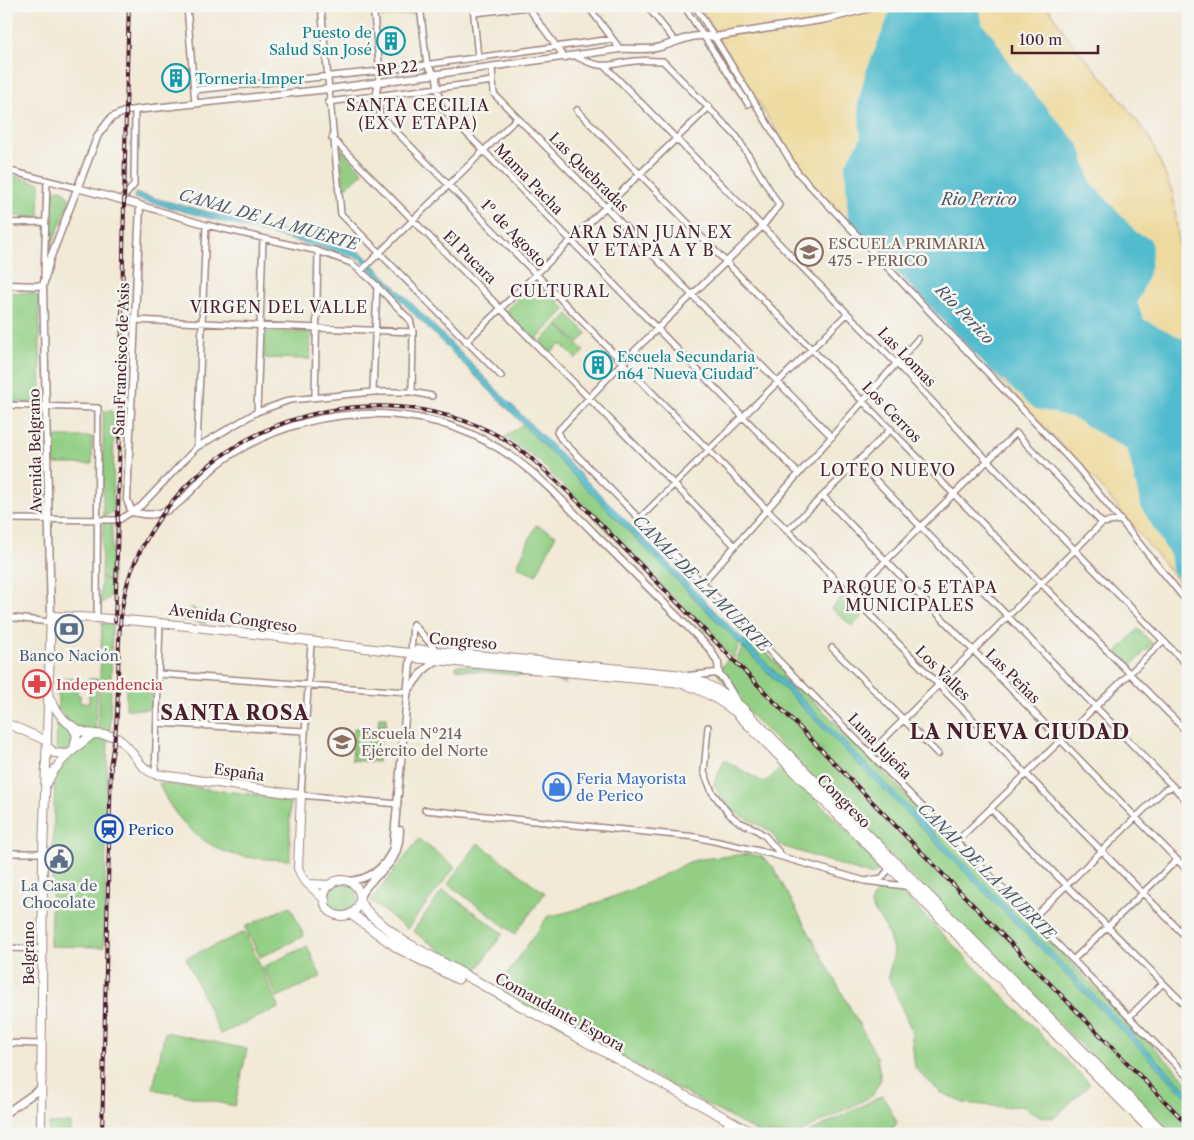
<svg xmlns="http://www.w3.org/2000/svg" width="1194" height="1140" font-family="'Libre Caslon Text',serif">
<rect width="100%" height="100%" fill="#f6f6f2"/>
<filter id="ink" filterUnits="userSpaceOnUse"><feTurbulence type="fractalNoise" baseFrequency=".02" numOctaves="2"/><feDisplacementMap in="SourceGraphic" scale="10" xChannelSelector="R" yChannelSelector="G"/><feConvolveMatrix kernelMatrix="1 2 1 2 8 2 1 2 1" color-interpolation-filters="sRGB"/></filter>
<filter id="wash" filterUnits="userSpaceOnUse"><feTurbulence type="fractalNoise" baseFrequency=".0096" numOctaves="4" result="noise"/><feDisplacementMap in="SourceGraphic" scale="20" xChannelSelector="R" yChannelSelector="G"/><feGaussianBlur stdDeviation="1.12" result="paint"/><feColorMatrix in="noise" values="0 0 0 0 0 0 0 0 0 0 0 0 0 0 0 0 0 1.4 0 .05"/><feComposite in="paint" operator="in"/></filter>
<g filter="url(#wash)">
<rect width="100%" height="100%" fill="#f2e9d6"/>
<!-- green -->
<path fill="#92cf84" stroke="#6e7758" d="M380,6H419L420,13L381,17Z
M340,147L363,173L344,189Z
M6,174L40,183L39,217L6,216Z
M58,189L64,190L70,200L48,255L49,194Z
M536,279L566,309L535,341L505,311Z
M6,292L34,293L39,298L41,399L37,403L6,402Z
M568,314L587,333L578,343L558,324Z
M558,325L584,351L576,359L562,345H559L549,354L539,343Z
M264,332L311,333L310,359L264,358Z
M103,411H112L114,414L113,512L103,517Z
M523,424L740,644L733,659L540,462L505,437Z
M53,437H92V464H53Z
M110,519L112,520V583L101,576L103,524Z
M536,525L556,535L536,575L517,566Z
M101,577L112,584V596L100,604Z
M844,595L864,615L852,626L831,608Z
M192,607L207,620L206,623L180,620Z
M102,623H112L110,734L98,733Z
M1138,629L1153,644L1130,667L1116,653Z
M748,634L1188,1082V1134H1169L741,705L717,672L729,658L735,664Z
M457,665L566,674L565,684L552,679L456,669Z
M58,679H76L77,694L80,695V703H89V679H98L95,732L73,725L58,709Z
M126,681H152V709H126Z
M379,717H386V726L381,725L378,762L352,760L354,728L378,730Z
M62,723L74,732L70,750L56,753L57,724Z
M108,737L104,947L50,946L55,776L69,757L90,739Z
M724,760L763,782L768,780L783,765L873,858L878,872L870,875L779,845L771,831L734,812L721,797L714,784Z
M159,783L290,799V860C271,859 250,859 232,854C199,844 170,814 159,783Z
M419,839L455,867L407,929L371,901Z
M478,843L545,893L515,934L448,884Z
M748,854L763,857L773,867L877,1057L881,1079L872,1096L798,1134H761L496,990L548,916C586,911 654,881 689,862L701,859Z
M327 898a15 15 0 1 1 30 0a15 15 0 1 1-30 0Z
M889,888L898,892L912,903L1090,1084L1054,1118L1040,1116L1022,1106L1002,1107L964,1103L940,1092L915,1068L911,1029L888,976L894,953L886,928L871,906L872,899L878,890Z
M443,890L503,933L474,974L413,931Z
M290,906L304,936L260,957L245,927Z
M245,932L279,1008L220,1034L186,958Z
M307,946L321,977L277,997L263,967Z
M165,1032L247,1049L235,1106L153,1089Z
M883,1095L897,1123L888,1134H806Z
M71,1123V1134H49V1124Z"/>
<!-- sand -->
<path fill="#eeda9e" stroke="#9c7c64" d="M699,6H1047L1070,41L1115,92L1151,140L1173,194L1179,246L1188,259V593L1096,481L801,171Z"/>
<!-- water -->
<path fill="#51bccd" stroke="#4e6e7c" d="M898,6H974L978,27L989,39L1010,73L1076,149L1086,184L1134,237L1146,242C1150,265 1140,283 1132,303L1140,323L1188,347V583L1177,569L1175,554L1146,506L1132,447L1074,413L1037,404L990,363L853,218L850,166L866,139L863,105L870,75Z
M135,193L355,250L363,254L1188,1091V1098L359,258L134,198Z"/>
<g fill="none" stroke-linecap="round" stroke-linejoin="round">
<!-- river -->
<path stroke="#51bccd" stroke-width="10" d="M898,6L870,75L863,105L866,139L850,166L853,218L990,363L1037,404L1074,413L1132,447L1146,506L1175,554L1177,569L1188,583
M974,6L978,27L989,39L1010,73L1076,149L1086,184L1134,237L1146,242C1150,265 1140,283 1132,303L1140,323L1188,347"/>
</g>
</g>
<g filter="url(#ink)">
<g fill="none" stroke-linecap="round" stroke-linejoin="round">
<defs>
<path id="minor" d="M187,6L195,103
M321,6L341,214L501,376
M373,6L380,71L376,96L380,115L1188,939
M420,6L427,65L436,75L440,106L798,473
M473,6L478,58
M527,6L565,58
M588,6L620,49
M647,6L675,41
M684,6L748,104
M695,6L798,173L1077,467L1188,603
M474,13L528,7
M577,57C605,71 607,64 635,61C644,60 654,61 663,61L737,137L779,205L762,227L622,363L557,432L561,439L1188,1077
M606,67L896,363L987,460L1188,666
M492,68L494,94L832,437
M194,90L380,71L612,39
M328,102L493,81
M577,110L1188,733
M332,138L735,546
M6,170L77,188
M122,199L134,185L135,110
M140,205L206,225L318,251L351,263L370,279L410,320L413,332L412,392
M6,223L45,222
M361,271L517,118
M44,277L47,180
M134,320L413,332
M466,342L709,107
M373,392L377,285
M315,396L318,251
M6,405L98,408L97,617
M257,412L263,239
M197,447L206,225
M858,462L1188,802
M823,496L1188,871
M6,519L119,520L141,506L197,447L257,412L290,400L373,392H412L432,396
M639,519L847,314
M1102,523L1121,520
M787,531L891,429
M702,583L918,339
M850,596L1016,433L1102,523
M6,617L50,622
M413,624L438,652
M311,643L301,795L398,804
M832,648L938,754
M411,653L413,624
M159,674L408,692
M157,723L305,731
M708,727L704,772L712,792L729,814L739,822L755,829L765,836L783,857
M870,753L1102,523
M155,774L160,622
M1178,792L1188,783
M991,809L1188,1008
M425,810L696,837L768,853L865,881
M957,841L1163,641
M6,853H43
M887,866L888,870L882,878L865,881L905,886
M1032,919L1164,790L1172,787
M6,948L42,949
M1073,960L1177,860
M1129,1017L1163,983
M6,1043L41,1044"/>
<path id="tertiary" d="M77,188L140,205L127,500L132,512C139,513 147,516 155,514C178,511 194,486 210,471C221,460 234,452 247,445C333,400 439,402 519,462C546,482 569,508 593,532C632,571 671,610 710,649L718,663L719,675
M6,285L43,286
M51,616L43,286L50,259L98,135L111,118L126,111L329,89L620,49C633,48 648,51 660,47C679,42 694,32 714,37L827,19L878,6
M688,676L716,673L723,678L737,702
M408,691L423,671L437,660
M347,881C369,880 385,868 393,848L411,653
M360,896C376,868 399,871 400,830
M6,1113L40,1089"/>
<path id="secondary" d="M49,697C59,717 72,732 94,734C102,735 110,734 117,738C134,748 136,767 155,774L301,795L298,868L303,879L325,900
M6,723L47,741
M72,726L77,735L74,748
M47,746L54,753L67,754
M47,783C57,761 74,749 93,734
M324 898a18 18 0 1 1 36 0a18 18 0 1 1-36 0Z
M308,884L331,885
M41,1134L43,853L51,616C171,619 291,641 411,653"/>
<path id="primary" d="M411,653L419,650L678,675C701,680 723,692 741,707L1165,1134
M411,653L418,658L677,682C699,687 719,699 736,712L1155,1134
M360,903L370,915L403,941L754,1134
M351,914L398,948L458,979
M728,1126L742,1134"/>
</defs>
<!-- minor casing -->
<use href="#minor" stroke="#9e8480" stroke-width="8"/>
<!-- tertiary casing -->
<use href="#tertiary" stroke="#9e8480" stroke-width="9"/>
<!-- secondary casing -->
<use href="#secondary" stroke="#9e8480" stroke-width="10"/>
<!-- primary casing -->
<use href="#primary" stroke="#9e8480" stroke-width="11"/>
<!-- minor -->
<use href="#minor" stroke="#fff" stroke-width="5"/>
<!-- tertiary -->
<use href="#tertiary" stroke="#fff" stroke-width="6"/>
<!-- secondary -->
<use href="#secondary" stroke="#fff" stroke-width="8"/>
<!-- primary -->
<use href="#primary" stroke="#fff" stroke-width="9"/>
<defs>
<path id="rail" d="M115,621C122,416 122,211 129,6
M110,767C112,754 115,740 116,726C121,675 113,618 132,569C189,429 354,368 489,431C527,449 556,481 586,509L1188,1125
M102,1134L111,761"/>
</defs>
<!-- rail casing -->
<use href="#rail" stroke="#4a1f2b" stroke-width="4"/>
<!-- rail -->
<use href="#rail" stroke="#f6f6f2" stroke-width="2" stroke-dasharray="5.5" stroke-linecap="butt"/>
</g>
</g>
<!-- icons -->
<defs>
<symbol id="building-ring" viewBox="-11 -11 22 22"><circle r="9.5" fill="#f6f6f2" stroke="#0f9aa8" stroke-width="1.5"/><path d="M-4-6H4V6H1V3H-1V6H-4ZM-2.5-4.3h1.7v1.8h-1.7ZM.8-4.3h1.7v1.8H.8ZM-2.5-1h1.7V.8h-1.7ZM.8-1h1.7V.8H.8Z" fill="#0f9aa8"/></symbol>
<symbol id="school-ring" viewBox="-11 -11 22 22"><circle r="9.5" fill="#f6f6f2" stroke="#8d6e63" stroke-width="1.5"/><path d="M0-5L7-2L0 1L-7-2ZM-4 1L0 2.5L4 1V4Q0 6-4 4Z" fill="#8d6e63"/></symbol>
<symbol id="bank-ring" viewBox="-11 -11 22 22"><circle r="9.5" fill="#f6f6f2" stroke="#5c6f8a" stroke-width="1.5"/><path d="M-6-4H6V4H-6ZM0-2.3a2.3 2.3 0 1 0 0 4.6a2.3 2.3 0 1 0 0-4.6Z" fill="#5c6f8a"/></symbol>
<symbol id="pharmacy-ring" viewBox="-11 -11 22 22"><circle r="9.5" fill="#f6f6f2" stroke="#e0444e" stroke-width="1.5"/><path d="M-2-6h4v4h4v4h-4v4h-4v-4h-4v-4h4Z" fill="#e0444e"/></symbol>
<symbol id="shop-ring" viewBox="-11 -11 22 22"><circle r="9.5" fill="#f6f6f2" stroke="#3f7fe0" stroke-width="1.5"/><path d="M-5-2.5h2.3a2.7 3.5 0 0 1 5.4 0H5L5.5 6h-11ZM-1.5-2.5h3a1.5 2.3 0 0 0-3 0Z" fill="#3f7fe0"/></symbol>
<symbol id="station-ring" viewBox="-11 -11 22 22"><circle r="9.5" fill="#f6f6f2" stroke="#1a4fb4" stroke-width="1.5"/><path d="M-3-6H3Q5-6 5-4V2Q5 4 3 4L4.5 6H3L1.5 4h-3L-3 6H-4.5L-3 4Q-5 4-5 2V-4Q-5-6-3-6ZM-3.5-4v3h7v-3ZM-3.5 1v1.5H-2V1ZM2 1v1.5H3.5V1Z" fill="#1a4fb4"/></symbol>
<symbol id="civic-ring" viewBox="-11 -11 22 22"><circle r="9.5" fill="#f6f6f2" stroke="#5c6f8a" stroke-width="1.5"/><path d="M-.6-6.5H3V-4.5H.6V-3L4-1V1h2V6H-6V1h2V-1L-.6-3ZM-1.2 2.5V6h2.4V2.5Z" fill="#5c6f8a"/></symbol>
</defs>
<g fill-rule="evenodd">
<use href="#building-ring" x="375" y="25" width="32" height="32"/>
<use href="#building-ring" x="160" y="62" width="32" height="32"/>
<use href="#school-ring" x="793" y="236" width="32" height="32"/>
<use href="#building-ring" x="582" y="349" width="32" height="32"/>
<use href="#bank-ring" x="53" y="613" width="32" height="32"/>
<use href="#pharmacy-ring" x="21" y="668" width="32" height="32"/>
<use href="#school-ring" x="326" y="726" width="32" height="32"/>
<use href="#shop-ring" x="541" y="771" width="32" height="32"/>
<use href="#station-ring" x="93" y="813" width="32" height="32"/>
<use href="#civic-ring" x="43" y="843" width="32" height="32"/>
</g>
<g text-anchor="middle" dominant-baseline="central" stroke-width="5" stroke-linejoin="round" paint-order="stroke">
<!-- culture labels -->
<g font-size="15" fill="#0d838f" stroke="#f6f6f2" text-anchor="start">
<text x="372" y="32" text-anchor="end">Puesto de<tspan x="372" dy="17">Salud San José</tspan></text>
<text x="195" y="78">Torneria Imper</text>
<text x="617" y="356">Escuela Secundaria<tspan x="617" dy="17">n64 ¨Nueva Ciudad¨</tspan></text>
</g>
<!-- street labels -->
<g font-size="15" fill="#4a1f2b" stroke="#f6f6f2">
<text transform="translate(397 68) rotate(-7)">RP 22</text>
<text transform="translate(589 172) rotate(45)">Las Quebradas</text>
<text transform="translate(529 179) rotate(46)">Mama Pacha</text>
<text transform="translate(514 233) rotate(46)">1º de Agosto</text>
<text transform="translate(470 257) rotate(45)">El Pucara</text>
<text transform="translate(907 357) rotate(46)">Las Lomas</text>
<text transform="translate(121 359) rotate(-88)">San Francisco de Asis</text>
<text transform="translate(892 412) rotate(46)">Los Cerros</text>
<text transform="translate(35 451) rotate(-91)">Avenida Belgrano</text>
<text transform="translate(233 618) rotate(8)">Avenida Congreso</text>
<text transform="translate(463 641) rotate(5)">Congreso</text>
<text transform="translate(943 673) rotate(45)">Los Valles</text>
<text transform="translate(1013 676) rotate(45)">Las Peñas</text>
<text transform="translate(880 746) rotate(46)">Luna Jujeña</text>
<text transform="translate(239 772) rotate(8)">España</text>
<text transform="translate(844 801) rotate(45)">Congreso</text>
<text transform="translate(28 953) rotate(-90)">Belgrano</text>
<text transform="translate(560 1012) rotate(29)">Comandante Espora</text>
</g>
<!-- education labels -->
<g font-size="15" fill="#785e54" stroke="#f6f6f2" text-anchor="start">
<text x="828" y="243">ESCUELA PRIMARIA<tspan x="828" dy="17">475 - PERICO</tspan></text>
<text x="361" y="733">Escuela Nº214<tspan x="361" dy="17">Ejército del Norte</tspan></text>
</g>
<!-- service labels -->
<g font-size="15" fill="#4e5e75" stroke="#f6f6f2">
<text x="69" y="655">Banco Nación</text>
<text x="59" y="885">La Casa de<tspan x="59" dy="17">Chocolate</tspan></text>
</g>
<!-- health labels -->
<g font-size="15" fill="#be3a42" stroke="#f6f6f2" text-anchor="start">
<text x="56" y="684">Independencia</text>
</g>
<!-- shop labels -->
<g font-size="15" fill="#366cbe" stroke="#f6f6f2" text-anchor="start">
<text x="576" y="778">Feria Mayorista<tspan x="576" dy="17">de Perico</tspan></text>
</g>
<!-- transit labels -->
<g font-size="15" fill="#164399" stroke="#f6f6f2" text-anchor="start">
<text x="128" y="829">Perico</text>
</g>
<!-- neighbourhood labels -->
<g font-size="16" letter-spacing="1" fill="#4a1f2b" stroke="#f6f6f2">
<text x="418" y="105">SANTA CECILIA<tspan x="418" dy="18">(EX V ETAPA)</tspan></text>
<text x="651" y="232">ARA SAN JUAN EX<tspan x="651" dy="18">V ETAPA A Y B</tspan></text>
<text x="560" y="291">CULTURAL</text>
<text x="279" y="307">VIRGEN DEL VALLE</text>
<text x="888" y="470">LOTEO NUEVO</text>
<text x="910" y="587">PARQUE O 5 ETAPA<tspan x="910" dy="18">MUNICIPALES</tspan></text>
</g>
<!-- water labels -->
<g font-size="16" font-style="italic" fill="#4c5664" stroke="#f6f6f2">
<text x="979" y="199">Rio Perico</text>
<text transform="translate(269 219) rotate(16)">CANAL DE LA MUERTE</text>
<text transform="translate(965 314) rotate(46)">Río Perico</text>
<text transform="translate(702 583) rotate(45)">CANAL DE LA MUERTE</text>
<text transform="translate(987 871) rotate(45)">CANAL DE LA MUERTE</text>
</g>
<!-- district labels -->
<g font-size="20" font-weight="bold" letter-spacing="1" fill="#4a1f2b" stroke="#f6f6f2">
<text x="235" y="713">SANTA ROSA</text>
<text x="1020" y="732">LA NUEVA CIUDAD</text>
</g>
</g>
<!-- margin -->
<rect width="1194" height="1140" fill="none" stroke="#f6f6f2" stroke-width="25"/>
<!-- scale -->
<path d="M1012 45v8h86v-8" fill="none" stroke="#4a1f2b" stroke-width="2.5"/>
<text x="1019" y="45" font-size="15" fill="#4a1f2b" stroke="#f6f6f2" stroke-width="4" paint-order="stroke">100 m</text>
</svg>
